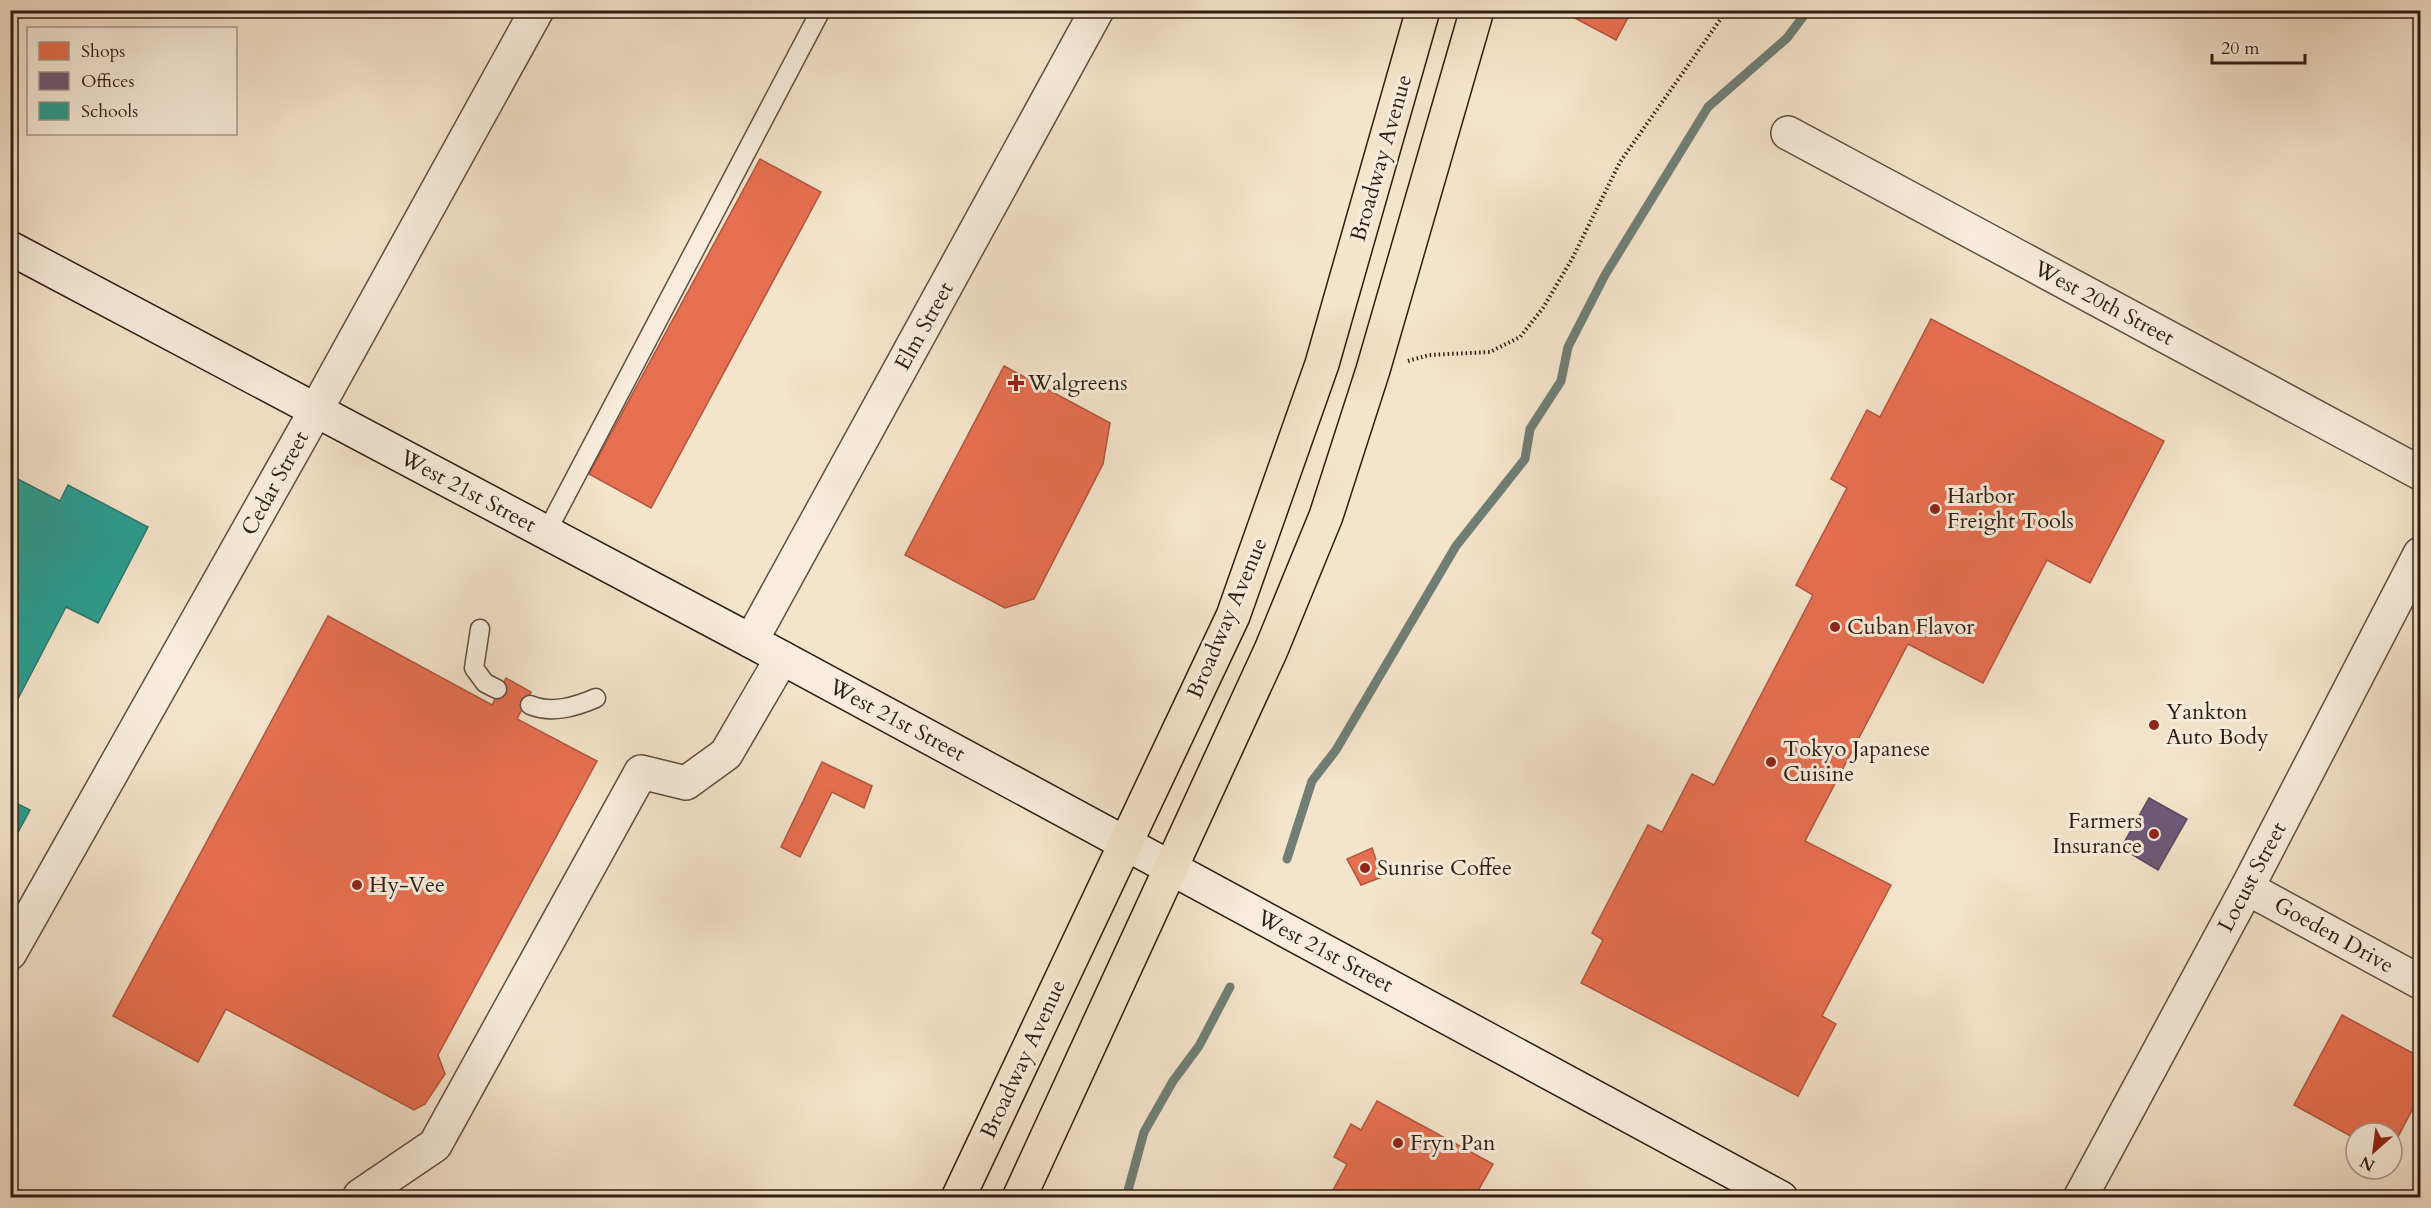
<svg xmlns="http://www.w3.org/2000/svg" width="2431" height="1208" viewBox="0 0 2431 1208" font-family="Cardo,serif">
<style>
.shops{fill:#e76f51;stroke:#b0563e;stroke-width:1.5}
.offices{fill:#6d597a;stroke:#5a475b;stroke-width:1.5}
.schools{fill:#2a9d8f;stroke:#2c766a;stroke-width:1.5}
.lines{fill:none;stroke-linecap:round;stroke-linejoin:round}
.stream{stroke:#707e75;stroke-width:9}
.lane-casing{stroke:#604e40;stroke-width:21}
.street-casing{stroke:#604e40;stroke-width:36}
.secondary-casing{stroke:#2f1c12;stroke-width:36}
.highway-casing{stroke:#2f1c12;stroke-width:36}
.path{stroke:#2f1c12;stroke-width:4;stroke-dasharray:1.5 3;stroke-linecap:butt}
.lane{stroke:#f8eddd;stroke-width:18}
.street{stroke:#f8eddd;stroke-width:33}
.secondary{stroke:#f8eddd;stroke-width:33}
.highway{stroke:#f4e4cb;stroke-width:33}
.poi-dot{fill:#8f2418;stroke:#f8eddd;stroke-width:2}
.labels{text-anchor:middle;dominant-baseline:central;stroke-width:6;stroke-linejoin:round;paint-order:stroke}
.street-label{font-size:22px;fill:#2f1c12;stroke:#f8eddd}
.poi-label{font-size:22px;fill:#2f1c12;stroke:#f8eddd;text-anchor:start}
</style>
<rect width="100%" height="100%" fill="#f4e4cb"/>
<filter id="stains"><feTurbulence type="fractalNoise" baseFrequency=".00333" numOctaves="4"/><feColorMatrix values="0 0 0 0 .2 0 0 0 0 .09 0 0 0 0 .02 0 0 0 .5 -.17"/></filter>
<radialGradient id="worn" r=".72"><stop offset=".6" stop-color="#630" stop-opacity="0"/><stop offset="1" stop-color="#630" stop-opacity=".3"/></radialGradient>
<!-- shops -->
<g class="shops">
<path d="M1560 10H1632L1616 40Z"/>
<path d="M760 159 821 192 651 508 589 474Z"/>
<path d="M1931 319 2164 441 2090 583 2047 560 1983 683 1908 644 1805 841 1891 885 1822 1016 1836 1024 1798 1096 1581 983 1603 940 1592 933 1648 825 1662 832 1692 774 1714 785 1813 595 1796 585 1847 488 1831 479 1867 410 1880 417Z"/>
<path d="M1004 366 1110 423 1103 464 1034 599 1005 608 905 555Z"/>
<path d="M328 616 492 705 506 678 531 692 517 719 597 761 438 1055 445 1074 425 1104 414 1110 226 1009 198 1062 113 1016Z"/>
<path d="M822 762 872 786 864 808 832 792 800 857 781 847Z"/>
<path d="M1372 848 1382 877 1361 885 1347 859Z"/>
<path d="M2342 1015 2420 1057V1095L2392 1148V1133H2356V1139L2294 1105Z"/>
<path d="M1377 1101 1493 1164 1474 1198H1341L1332 1192 1347 1164 1334 1157 1351 1124 1361 1130Z"/>
</g>
<!-- offices -->
<path class="offices" d="M2149 798 2187 819 2158 870 2121 848Z"/>
<!-- schools -->
<g class="schools">
<path d="M10 475 60 501 68 485 148 527 98 623 66 607 10 714Z"/>
<path d="M10 800 30 810 10 847Z"/>
</g>
<g class="lines">
<!-- stream -->
<g class="stream">
<path d="M1287 859 1312 781 1336 750 1456 546 1525 459 1530 429 1561 381 1568 347 1605 275 1708 107 1787 38 1808 10"/>
<path d="M1126 1198 1144 1132 1173 1081 1199 1046 1230 987"/>
</g>
<defs>
<g id="lane">
<path d="M546 533 821 10"/>
<path d="M480 629 474 668 485 683 497 689"/>
<path d="M530 705C552 714 575 707 596 698"/>
</g>
<g id="street">
<path d="M1788 133 2420 473"/>
<path d="M751 641 1097 10"/>
<path d="M2247 888 2420 982"/>
<path d="M10 953 316 410 537 10"/>
<path d="M360 1196 435 1145 641 772 686 783 726 754 782 658"/>
<path d="M2080 1198 2247 888 2420 554"/>
</g>
<path id="secondary" d="M10 248 751 641 1781 1198"/>
<g id="highway">
<path d="M958 1198 1233 616 1322 364 1423 10"/>
<path d="M1019 1198 1271 650 1326 516 1373 370 1477 10"/>
</g>
</defs>
<!-- lane casing -->
<use href="#lane" class="lane-casing"/>
<!-- street casing -->
<use href="#street" class="street-casing"/>
<!-- secondary casing -->
<use href="#secondary" class="secondary-casing"/>
<!-- highway casing -->
<use href="#highway" class="highway-casing"/>
<!-- path -->
<path class="path" d="M1408 361 1429 355 1490 352 1520 337 1543 308 1572 259 1620 162 1727 10"/>
<!-- lane -->
<use href="#lane" class="lane"/>
<!-- street -->
<use href="#street" class="street"/>
<!-- secondary -->
<use href="#secondary" class="secondary"/>
<!-- highway -->
<use href="#highway" class="highway"/>
</g>
<!-- markers -->
<g class="poi-dot">
<path d="M1013 374h6v6h6v6h-6v6h-6v-6h-6v-6h6z"/>
<circle cx="1935" cy="509" r="6"/>
<circle cx="1835" cy="627" r="6"/>
<circle cx="2154" cy="725" r="6"/>
<circle cx="1771" cy="762" r="6"/>
<circle cx="2154" cy="834" r="6"/>
<circle cx="1365" cy="868" r="6"/>
<circle cx="357" cy="885" r="6"/>
<circle cx="1398" cy="1143" r="6"/>
</g>
<g class="labels">
<!-- street labels -->
<g class="street-label">
<text transform="translate(1381 158) rotate(-74)">Broadway Avenue</text>
<text transform="translate(2104 303) rotate(28)">West 20th Street</text>
<text transform="translate(924 326) rotate(-61)">Elm Street</text>
<text transform="translate(275 483) rotate(-61)">Cedar Street</text>
<text transform="translate(468 491) rotate(28)">West 21st Street</text>
<text transform="translate(1227 618) rotate(-67)">Broadway Avenue</text>
<text transform="translate(897 720) rotate(28)">West 21st Street</text>
<text transform="translate(2252 877) rotate(-62)">Locust Street</text>
<text transform="translate(2334 935) rotate(29)">Goeden Drive</text>
<text transform="translate(1325 951) rotate(28)">West 21st Street</text>
<text transform="translate(1023 1059) rotate(-65)">Broadway Avenue</text>
</g>
<!-- poi labels -->
<g class="poi-label">
<text x="1028" y="383">Walgreens</text>
<text x="1947" y="496">Harbor<tspan x="1947" dy="25">Freight Tools</tspan></text>
<text x="1847" y="627">Cuban Flavor</text>
<text x="2166" y="712">Yankton<tspan x="2166" dy="25">Auto Body</tspan></text>
<text x="1783" y="749">Tokyo Japanese<tspan x="1783" dy="25">Cuisine</tspan></text>
<text x="2142" y="821" text-anchor="end">Farmers<tspan x="2142" dy="25">Insurance</tspan></text>
<text x="1377" y="868">Sunrise Coffee</text>
<text x="369" y="885">Hy-Vee</text>
<text x="1410" y="1143">Fryn Pan</text>
</g>
</g>
<!-- margin -->
<rect width="2431" height="1208" fill="none" stroke="#f4e4cb" stroke-width="36"/>
<rect x="12" y="12" width="2407" height="1184" fill="none" stroke="#2f1c12" stroke-width="3"/>
<rect x="18" y="18" width="2395" height="1172" fill="none" stroke="#2f1c12" stroke-width="1.5"/>
<!-- legend -->
<rect x="27" y="27" width="210" height="108" fill="#f8eddd" stroke="#a8998c" stroke-width="1.5"/>
<rect x="39" y="42" width="30" height="18" fill="#e76f51" stroke="#a8998c" stroke-width="1.5"/>
<text x="81" y="57" font-size="18" fill="#2f1c12">Shops</text>
<rect x="39" y="72" width="30" height="18" fill="#6d597a" stroke="#a8998c" stroke-width="1.5"/>
<text x="81" y="87" font-size="18" fill="#2f1c12">Offices</text>
<rect x="39" y="102" width="30" height="18" fill="#2a9d8f" stroke="#a8998c" stroke-width="1.5"/>
<text x="81" y="117" font-size="18" fill="#2f1c12">Schools</text>
<!-- north arrow -->
<g transform="translate(2374 1151) rotate(208)"><circle r="28" fill="#f8eddd" stroke="#a8998c" stroke-width="1.5"/>
<path d="M0-4.5L10 22L0 15L-10 22Z" fill="#8f2418"/>
<text y="-9" font-size="16" font-weight="bold" text-anchor="middle" fill="#2f1c12">N</text>
</g>
<!-- scale -->
<path d="M2212 54v9h93v-9" fill="none" stroke="#2f1c12" stroke-width="3"/>
<text x="2221" y="54" font-size="18" fill="#2f1c12" stroke="#f8eddd" stroke-width="4.5" paint-order="stroke">20 m</text>
<rect width="100%" height="100%" filter="url(#stains)"/>
<rect width="100%" height="100%" fill="url(#worn)"/>
</svg>
